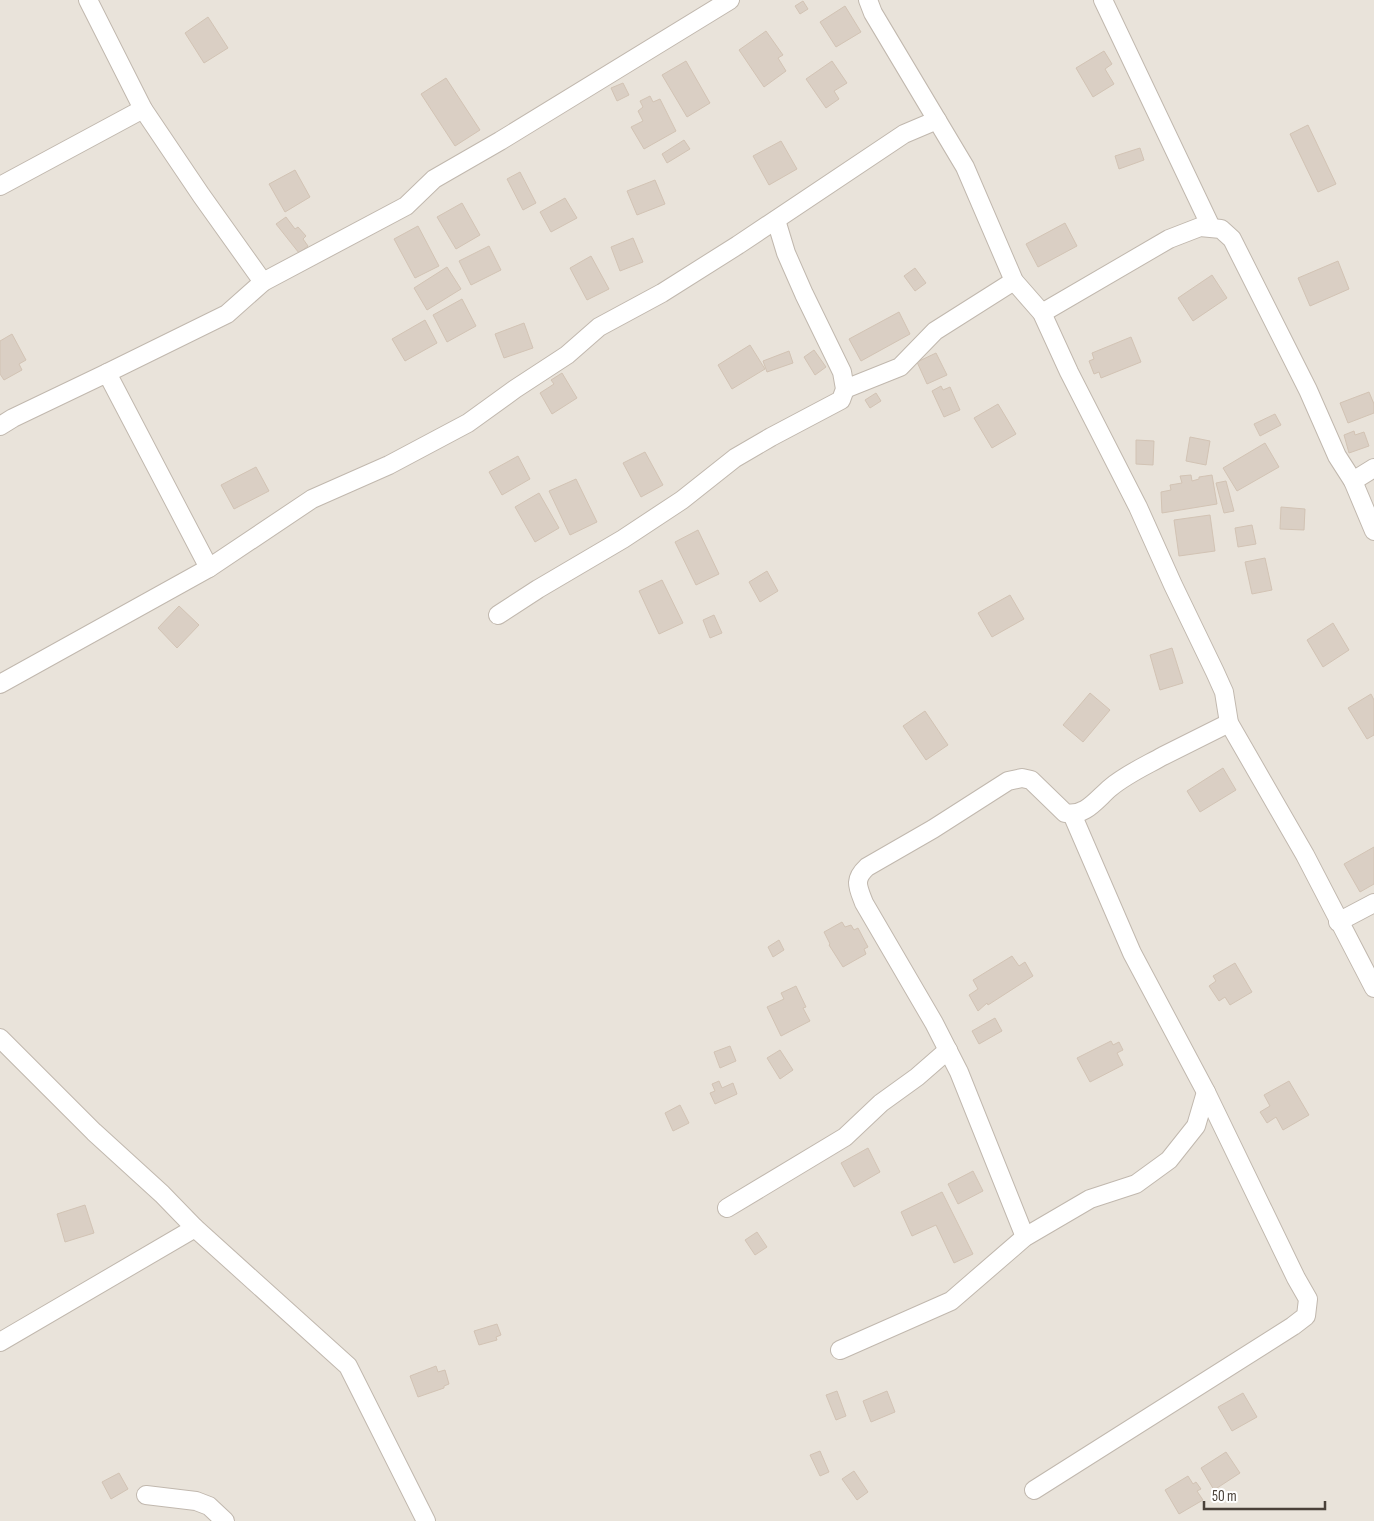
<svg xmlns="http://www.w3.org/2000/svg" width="1374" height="1521" viewBox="0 0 1374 1521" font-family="'Sofia Sans Condensed',sans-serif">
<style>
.residential{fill:#e9e3da}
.building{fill:#dacfc4;stroke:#d2c3b4}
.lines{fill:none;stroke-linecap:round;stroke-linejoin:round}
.street-casing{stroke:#c1b8ae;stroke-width:20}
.street{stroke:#fff;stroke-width:18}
</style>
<rect width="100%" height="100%" fill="#f5f1eb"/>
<!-- residential -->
<rect class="residential" x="0" y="0" width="1374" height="1521"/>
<!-- building -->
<g class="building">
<path d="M803 1 808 9 800 14 795 6Z"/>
<path d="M845 6 861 32 836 47 820 22Z"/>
<path d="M208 17 228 48 204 63 185 33Z"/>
<path d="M766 31 783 55 778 58 786 71 764 87 739 50Z"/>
<path d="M1104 51 1112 64 1105 69 1114 84 1093 97 1076 68Z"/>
<path d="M686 61 710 103 687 117 662 75Z"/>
<path d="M832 61 847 83 834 91 839 99 826 108 806 79Z"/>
<path d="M446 78 480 130 455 146 421 94Z"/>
<path d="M623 83 629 95 617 101 611 88Z"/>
<path d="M650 96 653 102 660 99 676 131 644 149 631 127 643 121 638 111 643 107 640 101Z"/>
<path d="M1308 125 1336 184 1318 192 1290 134Z"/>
<path d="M684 140 690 149 667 163 662 154Z"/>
<path d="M781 141 797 169 769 185 753 156Z"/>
<path d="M1140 148 1144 160 1119 169 1115 156Z"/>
<path d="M295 170 310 197 285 212 269 184Z"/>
<path d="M520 172 536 203 523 210 507 179Z"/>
<path d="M655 180 665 204 637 215 627 191Z"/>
<path d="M565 198 577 218 551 232 540 212Z"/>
<path d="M462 203 480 235 456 249 437 217Z"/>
<path d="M286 217 295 229 298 227 306 236 303 239 308 246 299 253 276 224Z"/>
<path d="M1065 223 1077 246 1038 267 1026 244Z"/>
<path d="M418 226 439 266 415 278 394 239Z"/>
<path d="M633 238 643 262 620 271 611 247Z"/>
<path d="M489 246 501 270 471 285 459 261Z"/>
<path d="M591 256 609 289 587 300 570 268Z"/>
<path d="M1338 261 1349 289 1310 306 1298 278Z"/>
<path d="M447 267 461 289 427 310 414 288Z"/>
<path d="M915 268 926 283 915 291 904 276Z"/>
<path d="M1212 275 1227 298 1193 321 1178 298Z"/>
<path d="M462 299 476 326 447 342 433 315Z"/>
<path d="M899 312 910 334 861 361 849 339Z"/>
<path d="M425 320 437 343 405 361 392 339Z"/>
<path d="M524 323 533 348 504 358 495 334Z"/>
<path d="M12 334 26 360 19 364 22 370 4 380 0 374V341Z"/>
<path d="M1131 337 1141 362 1101 378 1099 372 1094 374 1089 361 1094 359 1092 353Z"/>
<path d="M750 345 765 369 732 389 718 365Z"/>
<path d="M814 350 826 367 815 375 804 357Z"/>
<path d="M789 351 793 363 767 372 763 361Z"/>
<path d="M936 353 947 375 927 384 917 362Z"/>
<path d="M562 373 577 398 552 414 540 393 554 384 551 380Z"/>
<path d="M941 386 943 390 950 387 960 410 944 417 932 391Z"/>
<path d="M1369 392 1374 404V413L1348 423 1340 403Z"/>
<path d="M876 393 881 401 870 408 865 400Z"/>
<path d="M998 404 1016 434 992 448 974 418Z"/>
<path d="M1275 414 1281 425 1260 436 1254 424Z"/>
<path d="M1354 431 1355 435 1364 432 1369 446 1349 453 1344 435Z"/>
<path d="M1190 437 1210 441 1206 465 1186 461Z"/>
<path d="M1136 440 1154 441 1153 465 1136 464Z"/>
<path d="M1265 443 1279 467 1237 491 1223 468Z"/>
<path d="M645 452 663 485 641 497 623 463Z"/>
<path d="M518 456 530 479 502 495 489 472Z"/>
<path d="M256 467 269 491 234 509 221 485Z"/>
<path d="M1191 475 1192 481 1199 479V477L1212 475 1217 504 1162 513 1161 492 1171 490 1170 485 1182 483 1180 476Z"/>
<path d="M576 479 597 522 570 535 549 491Z"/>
<path d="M1226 481 1234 511 1224 513 1216 483Z"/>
<path d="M539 493 559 528 535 542 515 507Z"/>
<path d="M1281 507 1305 509 1304 530 1280 529Z"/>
<path d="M1210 515 1215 551 1179 556 1174 520Z"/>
<path d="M1252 525 1256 544 1238 547 1235 528Z"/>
<path d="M698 530 719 574 696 585 675 542Z"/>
<path d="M1265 558 1272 590 1252 594 1245 562Z"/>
<path d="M767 571 778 591 760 602 749 582Z"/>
<path d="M662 580 683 623 659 634 639 591Z"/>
<path d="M1010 595 1024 619 992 637 978 613Z"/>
<path d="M179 606 199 625 177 648 158 628Z"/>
<path d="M714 615 722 633 710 638 703 620Z"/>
<path d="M1333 623 1349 650 1323 667 1307 640Z"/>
<path d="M1172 648 1183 683 1160 690 1150 655Z"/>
<path d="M1090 693 1110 710 1083 742 1063 725Z"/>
<path d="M1371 694 1374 700V735L1367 739 1348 708Z"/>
<path d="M925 711 948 745 926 760 903 726Z"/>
<path d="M1223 768 1236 790 1200 812 1187 791Z"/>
<path d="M1374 847V884L1360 892 1344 864Z"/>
<path d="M842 922 845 927 851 925 854 930 858 928 868 947 864 949 866 954 843 967 829 945 830 944 824 932Z"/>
<path d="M779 940 784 950 773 957 768 947Z"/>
<path d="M1012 956 1019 966 1025 962 1033 976 988 1005 987 1003 978 1011 969 995 978 989 973 980Z"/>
<path d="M1235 963 1252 992 1230 1005 1225 997 1219 1001 1209 986 1216 981 1213 976Z"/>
<path d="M796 986 806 1007 803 1008 810 1021 781 1036 767 1007 784 999 781 993Z"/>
<path d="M995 1018 1002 1031 979 1044 972 1031Z"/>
<path d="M1111 1041 1113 1045 1119 1042 1123 1050 1117 1053 1123 1065 1090 1082 1077 1058Z"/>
<path d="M730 1046 736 1061 720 1068 714 1052Z"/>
<path d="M780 1050 793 1070 780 1079 767 1058Z"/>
<path d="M719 1081 722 1088 733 1083 737 1094 715 1104 710 1093 715 1091 712 1084Z"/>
<path d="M1289 1081 1309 1115 1283 1130 1276 1117 1267 1123 1260 1112 1270 1106 1264 1095Z"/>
<path d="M680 1105 689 1123 673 1131 665 1113Z"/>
<path d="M868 1148 880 1172 854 1187 841 1163Z"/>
<path d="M973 1171 983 1191 958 1204 948 1184Z"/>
<path d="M942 1192 973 1254 954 1263 936 1225 912 1236 901 1212Z"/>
<path d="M85 1205 94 1233 65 1242 57 1214Z"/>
<path d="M757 1232 767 1247 755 1255 745 1240Z"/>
<path d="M497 1324 501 1335 496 1337 497 1340 479 1345 474 1331Z"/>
<path d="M436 1366 438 1372 445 1370 449 1384 444 1386V1388L418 1397 410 1376Z"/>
<path d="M837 1391 846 1416 836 1420 826 1395Z"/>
<path d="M887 1391 895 1412 871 1422 863 1401Z"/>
<path d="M1243 1393 1257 1417 1232 1431 1218 1407Z"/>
<path d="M820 1451 829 1472 820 1476 810 1455Z"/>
<path d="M1226 1452 1240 1473 1214 1490 1201 1468Z"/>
<path d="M854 1471 868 1492 857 1500 842 1479Z"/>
<path d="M119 1473 128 1489 111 1499 102 1482Z"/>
<path d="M1188 1476 1193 1484 1196 1482 1201 1489 1197 1491 1203 1500 1179 1514 1165 1490Z"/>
</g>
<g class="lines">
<defs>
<g id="street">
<path d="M88 0 143 109 201 195 263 282"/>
<path d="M868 0 873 13 965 167 1014 281 1042 313 1069 372 1138 507 1173 585 1215 672 1224 692 1229 723 1305 855 1374 988"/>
<path d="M1103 0 1211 227"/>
<path d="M0 186 143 109"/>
<path d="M1042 313 1169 239 1200 227 1221 229 1232 239 1308 390 1337 456 1353 481 1374 531"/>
<path d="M107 373 227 314 263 282 406 206 434 179 500 141 730 0"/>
<path d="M845 389 900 367 935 331 1014 281"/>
<path d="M0 426 13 418 107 373 209 568"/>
<path d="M1353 481 1374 468"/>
<path d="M498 615 538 589 623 539 682 500 735 458 771 437 841 400 845 389 842 372 804 294 786 253 776 220"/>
<path d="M0 684 209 568 312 499 389 465 468 423 515 389 567 355 599 327 662 293 738 245 904 134 937 120"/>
<path d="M1338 922 1374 903"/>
<path d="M0 1038 94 1132 162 1194 195 1228 348 1366 426 1521"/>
<path d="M727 1208 845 1137 881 1103 917 1077 948 1050"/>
<path d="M1025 1237 959 1072 934 1023 864 903C858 887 853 880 867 867L933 829 1008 781 1022 778 1031 780 1065 813C1085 817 1096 800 1110 788 1125 775 1145 766 1163 756 1185 745 1207 734 1229 723"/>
<path d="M0 1342 195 1228"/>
<path d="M840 1350 951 1301 1025 1237 1090 1199 1136 1184 1169 1160 1196 1126 1206 1092"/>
<path d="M1034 1490 1293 1326 1306 1316 1308 1299 1296 1278 1206 1092 1132 953 1072 814"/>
<path d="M146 1495 196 1501 209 1506 225 1521"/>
</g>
</defs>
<!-- street casing -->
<use href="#street" class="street-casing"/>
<!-- street -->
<use href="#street" class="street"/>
</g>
<!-- scale -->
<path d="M1204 1501v8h121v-8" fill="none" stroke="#4a4139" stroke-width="2.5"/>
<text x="1212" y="1501" font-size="15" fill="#4a4139" stroke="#ffffff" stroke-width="4" paint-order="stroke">50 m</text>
</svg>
